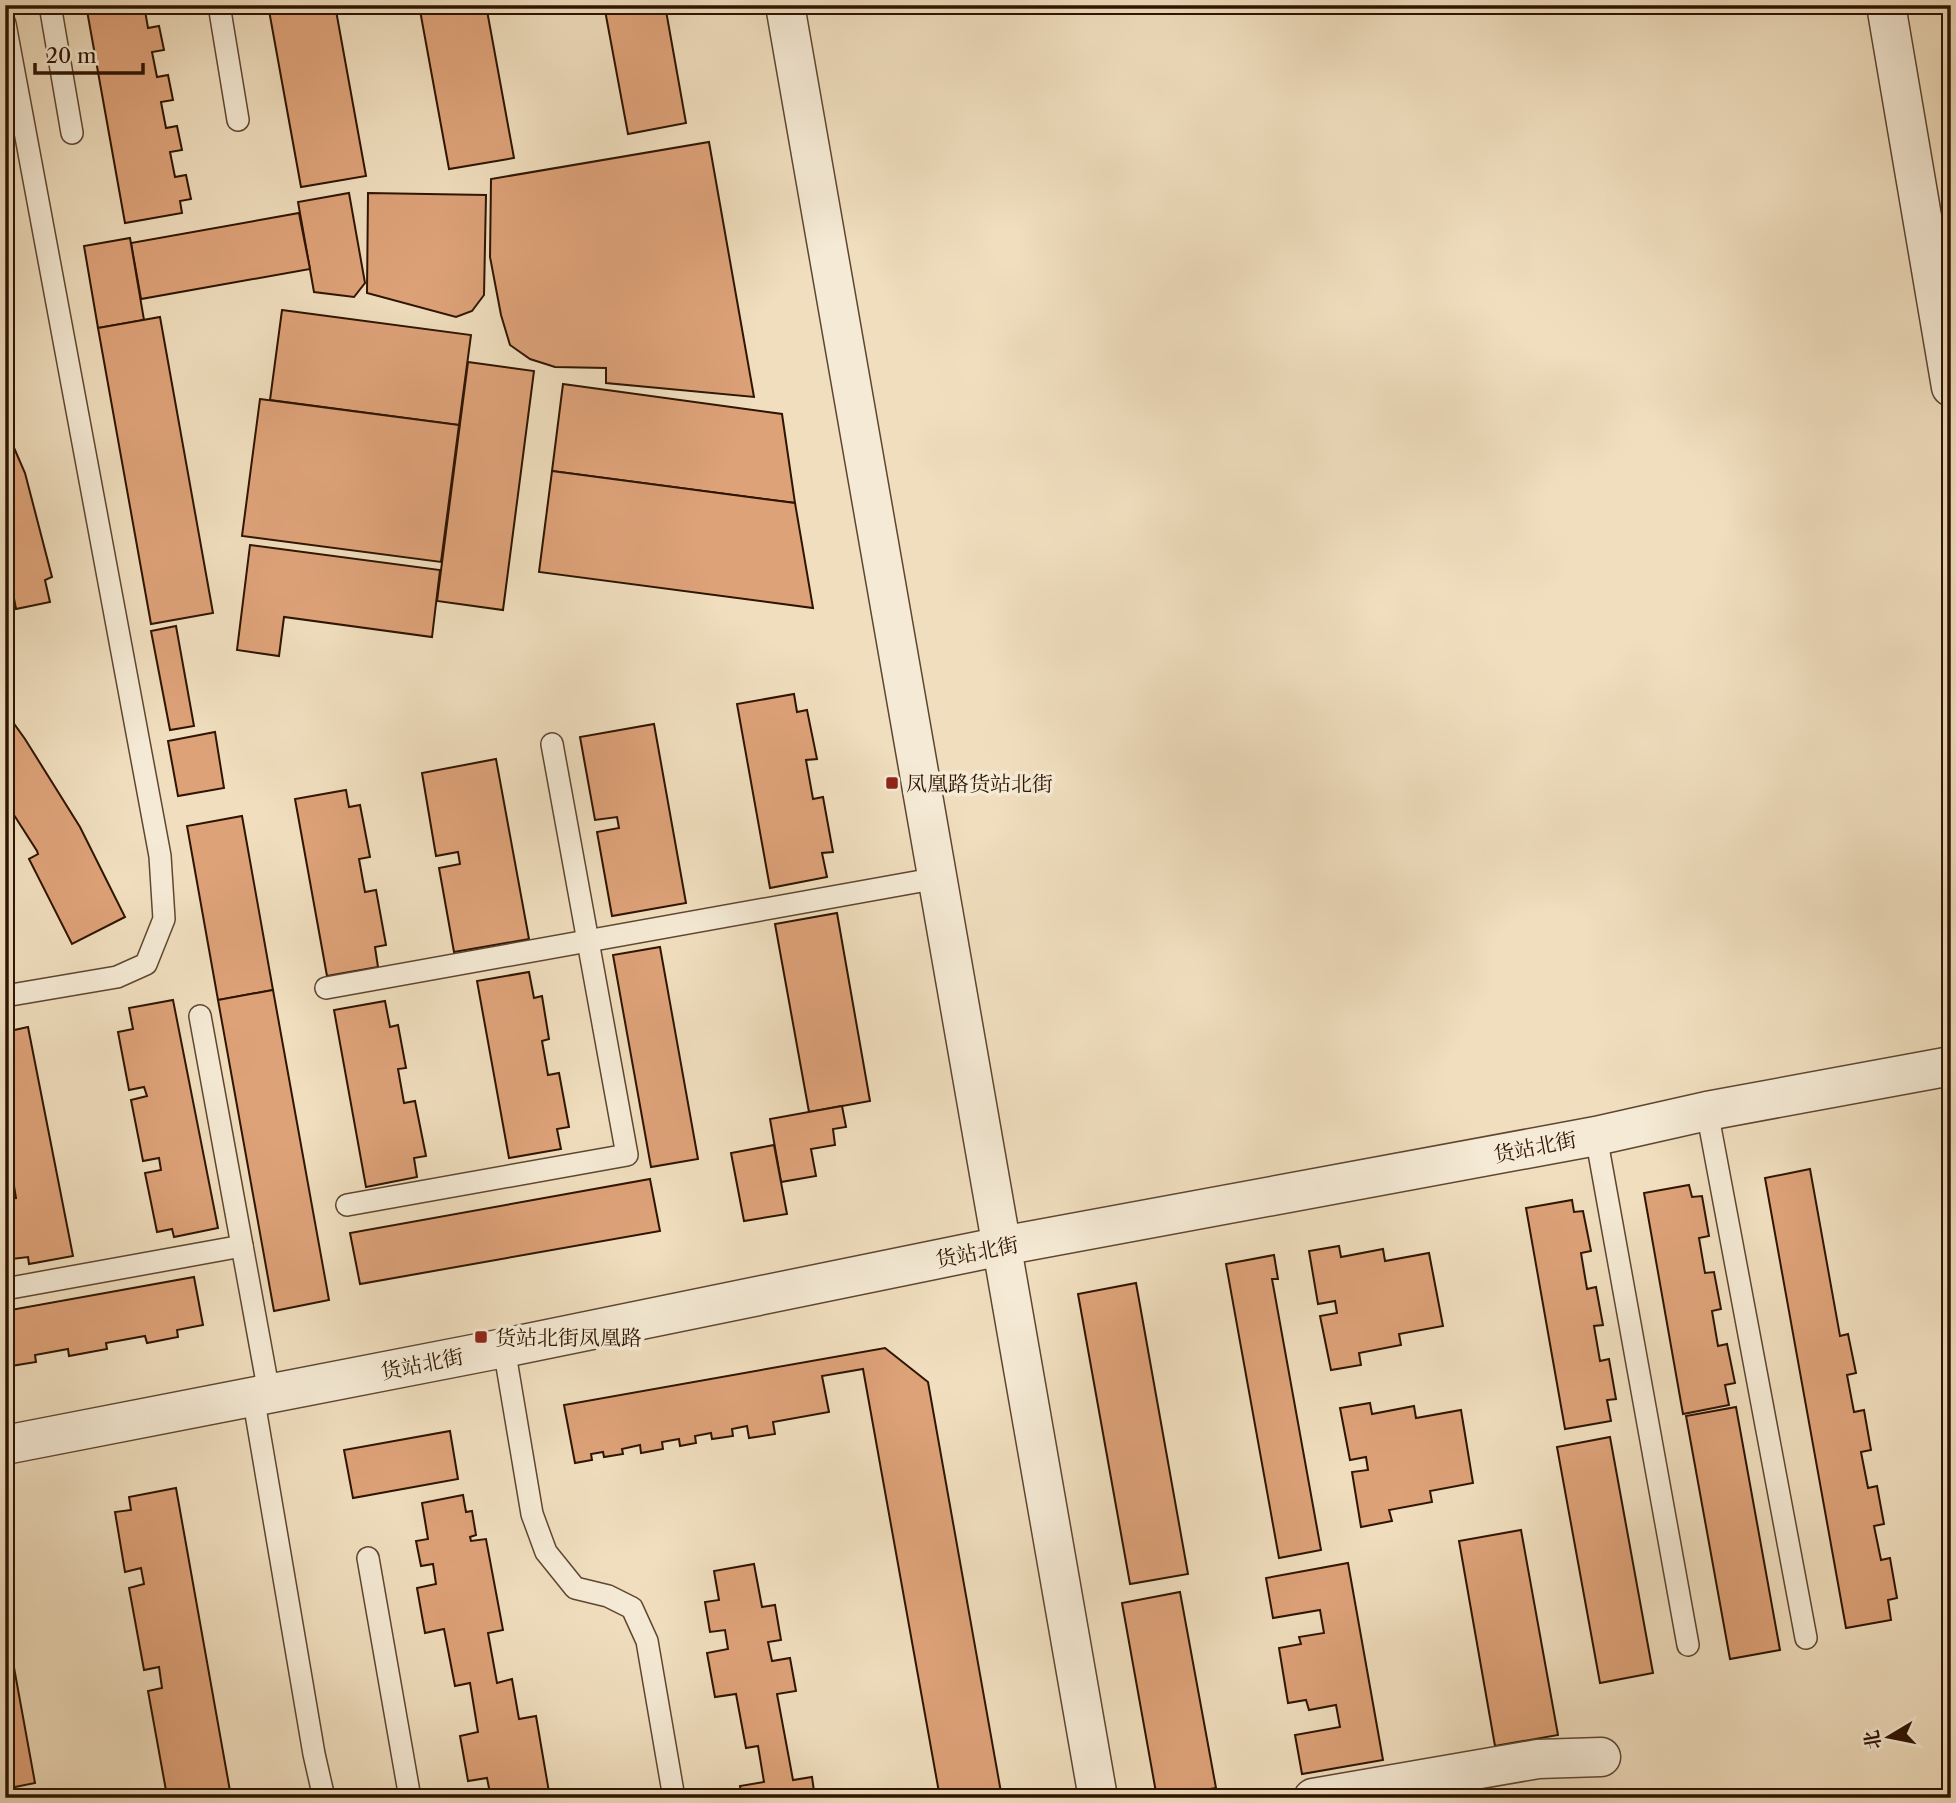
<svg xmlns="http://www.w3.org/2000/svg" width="1956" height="1803" viewBox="0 0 1956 1803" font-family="'Libre Caslon Text','Noto Serif SC',serif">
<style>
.building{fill:#dea279;stroke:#2e1401;stroke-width:2}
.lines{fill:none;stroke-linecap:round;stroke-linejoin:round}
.service-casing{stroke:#5e4630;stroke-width:24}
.minor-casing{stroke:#5e4630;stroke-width:41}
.service{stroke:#f5ead5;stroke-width:21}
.minor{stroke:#f5ead5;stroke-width:38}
.poi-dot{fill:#8f2418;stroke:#f5ead5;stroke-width:2.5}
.labels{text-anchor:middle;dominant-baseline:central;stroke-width:7;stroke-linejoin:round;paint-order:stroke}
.poi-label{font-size:21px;fill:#2e1401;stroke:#f5ead5;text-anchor:start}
.street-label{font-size:21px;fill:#2e1401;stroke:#f5ead5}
</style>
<rect width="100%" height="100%" fill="#f0debe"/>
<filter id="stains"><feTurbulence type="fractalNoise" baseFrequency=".00286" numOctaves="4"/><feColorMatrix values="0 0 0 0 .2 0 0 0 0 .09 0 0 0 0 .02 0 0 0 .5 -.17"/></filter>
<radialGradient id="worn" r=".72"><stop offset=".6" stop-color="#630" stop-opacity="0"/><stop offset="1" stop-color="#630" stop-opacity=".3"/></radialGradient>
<!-- building -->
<g class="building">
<path d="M86 5H144L148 28 159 26 164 50 152 52 157 77 168 75 173 100 161 102 166 128 177 126 182 150 170 152 175 177 186 175 191 199 180 201 182 213 125 223Z"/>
<path d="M268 5H335L366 176 301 187Z"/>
<path d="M419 5H486L514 158 449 169Z"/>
<path d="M604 5H665L686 123 628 134Z"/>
<path d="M709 142 754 397 606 383V368L555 367 530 359 510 345 501 315 490 257 491 179Z"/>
<path d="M349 193 365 283 354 297 314 292 298 202Z"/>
<path d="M368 193 486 195 484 295 472 311 456 317 367 293Z"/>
<path d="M299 213 310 269 141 299 131 243Z"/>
<path d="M130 238 144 320 98 328 84 246Z"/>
<path d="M282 310 471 335 459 425 270 400Z"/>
<path d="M160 317 213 613 151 624 98 328Z"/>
<path d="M468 362 534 371 503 610 437 601Z"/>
<path d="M563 384 782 414 795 503 552 471Z"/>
<path d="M260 399 459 425 441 562 242 536Z"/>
<path d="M5 427 25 473 52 577 45 580 50 602 16 609 12 588 5 590Z"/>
<path d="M552 471 795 503 813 608 539 572Z"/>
<path d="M250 545 440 570 432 637 284 617 279 656 237 650Z"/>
<path d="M176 626 194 726 170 730 151 631Z"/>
<path d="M794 694 797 712 807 710 817 759 806 760 813 799 823 797 833 852 822 853 827 877 770 888 737 704Z"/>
<path d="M5 711 25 739 80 827 125 917 72 944 29 859 38 854 37 851 14 815 7 819 5 816Z"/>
<path d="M654 724 686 903 612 916 597 832 619 828 617 817 595 820 580 737Z"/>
<path d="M215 732 224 788 178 796 168 741Z"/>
<path d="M496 759 529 939 454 952 439 868 460 864 458 852 436 856 422 773Z"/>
<path d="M346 790 349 807 360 805 370 857 359 859 365 892 376 890 386 945 375 947 378 967 327 976 295 799Z"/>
<path d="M242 816 273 990 218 1000 187 826Z"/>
<path d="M837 913 870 1101 809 1112 775 924Z"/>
<path d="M660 947 698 1159 651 1167 613 955Z"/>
<path d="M529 972 534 998 542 996 549 1039 542 1041 548 1075 559 1073 569 1127 557 1129 561 1149 509 1158 477 981Z"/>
<path d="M273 990 329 1300 274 1311 218 1000Z"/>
<path d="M173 1000 218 1228 174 1237 172 1229 157 1232 145 1173 161 1170 159 1158 143 1161 131 1100 147 1096 144 1087 129 1090 118 1032 133 1029 129 1008Z"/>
<path d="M385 1001 390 1027 398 1025 406 1068 398 1069 404 1103 415 1101 426 1156 414 1158 417 1177 366 1187 334 1010Z"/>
<path d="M28 1027 73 1256 29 1264 28 1257 12 1259 5 1224V1199L16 1198 14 1186 5 1188V1032Z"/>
<path d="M842 1106 846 1127 833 1129 835 1145 811 1149 816 1176 781 1182 770 1119Z"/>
<path d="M774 1145 787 1214 744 1221 731 1153Z"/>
<path d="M1810 1169 1840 1336 1848 1334 1856 1373 1847 1375 1854 1412 1864 1410 1871 1450 1861 1452 1868 1488 1877 1486 1884 1524 1874 1526 1881 1560 1890 1558 1897 1598 1888 1600 1891 1620 1846 1628 1765 1178Z"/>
<path d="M650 1179 660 1231 360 1284 350 1233Z"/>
<path d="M1689 1185 1692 1197 1702 1196 1709 1236 1699 1238 1705 1273 1714 1272 1721 1309 1712 1311 1718 1346 1727 1344 1735 1383 1725 1385 1729 1405 1683 1414 1644 1193Z"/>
<path d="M1572 1200 1574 1212 1583 1211 1591 1251 1581 1253 1587 1289 1596 1287 1603 1325 1594 1326 1600 1361 1609 1359 1616 1399 1607 1400 1611 1421 1565 1429 1526 1208Z"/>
<path d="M1339 1246 1341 1257 1383 1249 1385 1261 1429 1253 1443 1326 1399 1334 1401 1345 1359 1353 1361 1365 1331 1370 1320 1316 1337 1313 1335 1301 1318 1304 1309 1251Z"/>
<path d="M1274 1255 1278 1279H1272L1321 1550 1279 1558 1226 1264Z"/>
<path d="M194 1277 203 1325 177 1330 178 1337 147 1343 145 1336 106 1343 107 1349 69 1356 68 1349 35 1355 36 1362 5 1367V1311Z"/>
<path d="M1136 1283 1188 1574 1130 1584 1078 1294Z"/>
<path d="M885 1348 928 1382 1002 1798H940L863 1369 822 1376 829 1412 773 1422 775 1434 749 1438 747 1426 732 1429 733 1436 712 1439 711 1433 695 1436 696 1443 680 1446 679 1439 662 1442 663 1449 641 1453 640 1445 622 1449 623 1454 604 1457 603 1452 591 1454 592 1460 575 1463 564 1405Z"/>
<path d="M1370 1403 1372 1414 1414 1406 1416 1418 1461 1410 1473 1483 1430 1491 1432 1502 1389 1510 1392 1521 1361 1527 1352 1472 1368 1470 1366 1457 1350 1460 1340 1408Z"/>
<path d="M1736 1407 1780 1650 1730 1659 1686 1416Z"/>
<path d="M450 1431 458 1479 353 1498 344 1450Z"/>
<path d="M1610 1437 1653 1673 1600 1683 1557 1447Z"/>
<path d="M176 1488 230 1791 191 1798H182L181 1794 167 1796 148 1691 162 1688 159 1667 144 1670 129 1588 144 1584 141 1568 125 1572 115 1512 131 1510 129 1497Z"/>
<path d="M463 1495 466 1512 472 1511 476 1535 470 1537 471 1541 486 1539 503 1630 488 1633 497 1683 512 1679 519 1719 536 1716 550 1798H491L487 1778 468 1781 460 1736 478 1732 470 1683 455 1686 444 1629 425 1633 417 1588 436 1584 433 1564 421 1566 416 1541 428 1539 422 1503Z"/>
<path d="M1521 1530 1558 1735 1495 1746 1459 1541Z"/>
<path d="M1348 1563 1383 1760 1302 1774 1295 1735 1340 1727 1336 1705 1309 1710 1306 1700 1288 1703 1279 1648 1301 1644 1299 1637 1324 1633 1320 1610 1273 1618 1266 1578Z"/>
<path d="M754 1564 762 1607 775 1605 781 1640 768 1642 772 1661 790 1658 796 1691 777 1694 793 1780 812 1777 815 1798H742L740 1786 764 1782 758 1746 746 1748 736 1694 715 1697 707 1653 728 1649 725 1630 710 1632 705 1602 719 1600 714 1571Z"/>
<path d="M1180 1592 1216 1788 1157 1798 1122 1603Z"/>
<path d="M5 1618 35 1783 5 1789Z"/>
</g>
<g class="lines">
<defs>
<g id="service">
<path d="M50 5 72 133"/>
<path d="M219 5 238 120"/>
<path d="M5 24 160 856 164 919 146 964 117 977 5 996"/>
<path d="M326 988 938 878"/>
<path d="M200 1016 269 1393"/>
<path d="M1707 1111 1806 1638"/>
<path d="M1596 1136 1688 1645"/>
<path d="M347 1205 627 1155 552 744"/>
<path d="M5 1289 242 1246"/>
<path d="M504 1348 532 1514 546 1552 575 1588 608 1596 632 1608 647 1641 674 1798"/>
<path d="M253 1396 314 1754 324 1798"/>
<path d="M368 1558 410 1798"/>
</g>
<g id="minor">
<path d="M785 5 1098 1798"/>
<path d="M1886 5 1951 387"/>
<path d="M5 1445 504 1348 1002 1246 1596 1136 1707 1111 1951 1066"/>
<path d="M1313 1798 1538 1759 1601 1757"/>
</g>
</defs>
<!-- service casing -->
<use href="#service" class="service-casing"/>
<!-- minor casing -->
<use href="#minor" class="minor-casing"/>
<!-- service -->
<use href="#service" class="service"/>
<!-- minor -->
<use href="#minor" class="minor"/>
</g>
<!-- markers -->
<g class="poi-dot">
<rect x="885" y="776" width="14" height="14" rx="3.5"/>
<rect x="474" y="1330" width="14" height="14" rx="3.5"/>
</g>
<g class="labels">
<!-- poi labels -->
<g class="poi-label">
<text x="906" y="783">凤凰路货站北街</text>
<text x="495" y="1337">货站北街凤凰路</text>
</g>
<!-- street labels -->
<g class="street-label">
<text transform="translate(1535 1147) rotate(-11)">货站北街</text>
<text transform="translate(977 1252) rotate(-11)">货站北街</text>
<text transform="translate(422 1364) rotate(-11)">货站北街</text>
</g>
</g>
<!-- margin -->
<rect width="1956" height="1803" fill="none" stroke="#f0debe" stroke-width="28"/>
<rect x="7" y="7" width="1942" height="1789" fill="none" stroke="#2e1401" stroke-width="3.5"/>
<rect x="14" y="14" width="1928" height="1775" fill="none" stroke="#2e1401" stroke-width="2"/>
<!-- north arrow -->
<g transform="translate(1889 1737) rotate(260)" stroke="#f5ead5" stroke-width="5" paint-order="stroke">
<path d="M0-5L12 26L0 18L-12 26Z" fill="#2e1401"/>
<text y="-10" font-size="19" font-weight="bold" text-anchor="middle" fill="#2e1401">北</text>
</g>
<!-- scale -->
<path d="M35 63v10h108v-10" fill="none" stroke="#2e1401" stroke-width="3.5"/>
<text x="46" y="63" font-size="21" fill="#2e1401" stroke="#f5ead5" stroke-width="5" paint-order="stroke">20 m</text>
<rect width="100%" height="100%" filter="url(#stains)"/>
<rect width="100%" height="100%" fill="url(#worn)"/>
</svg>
